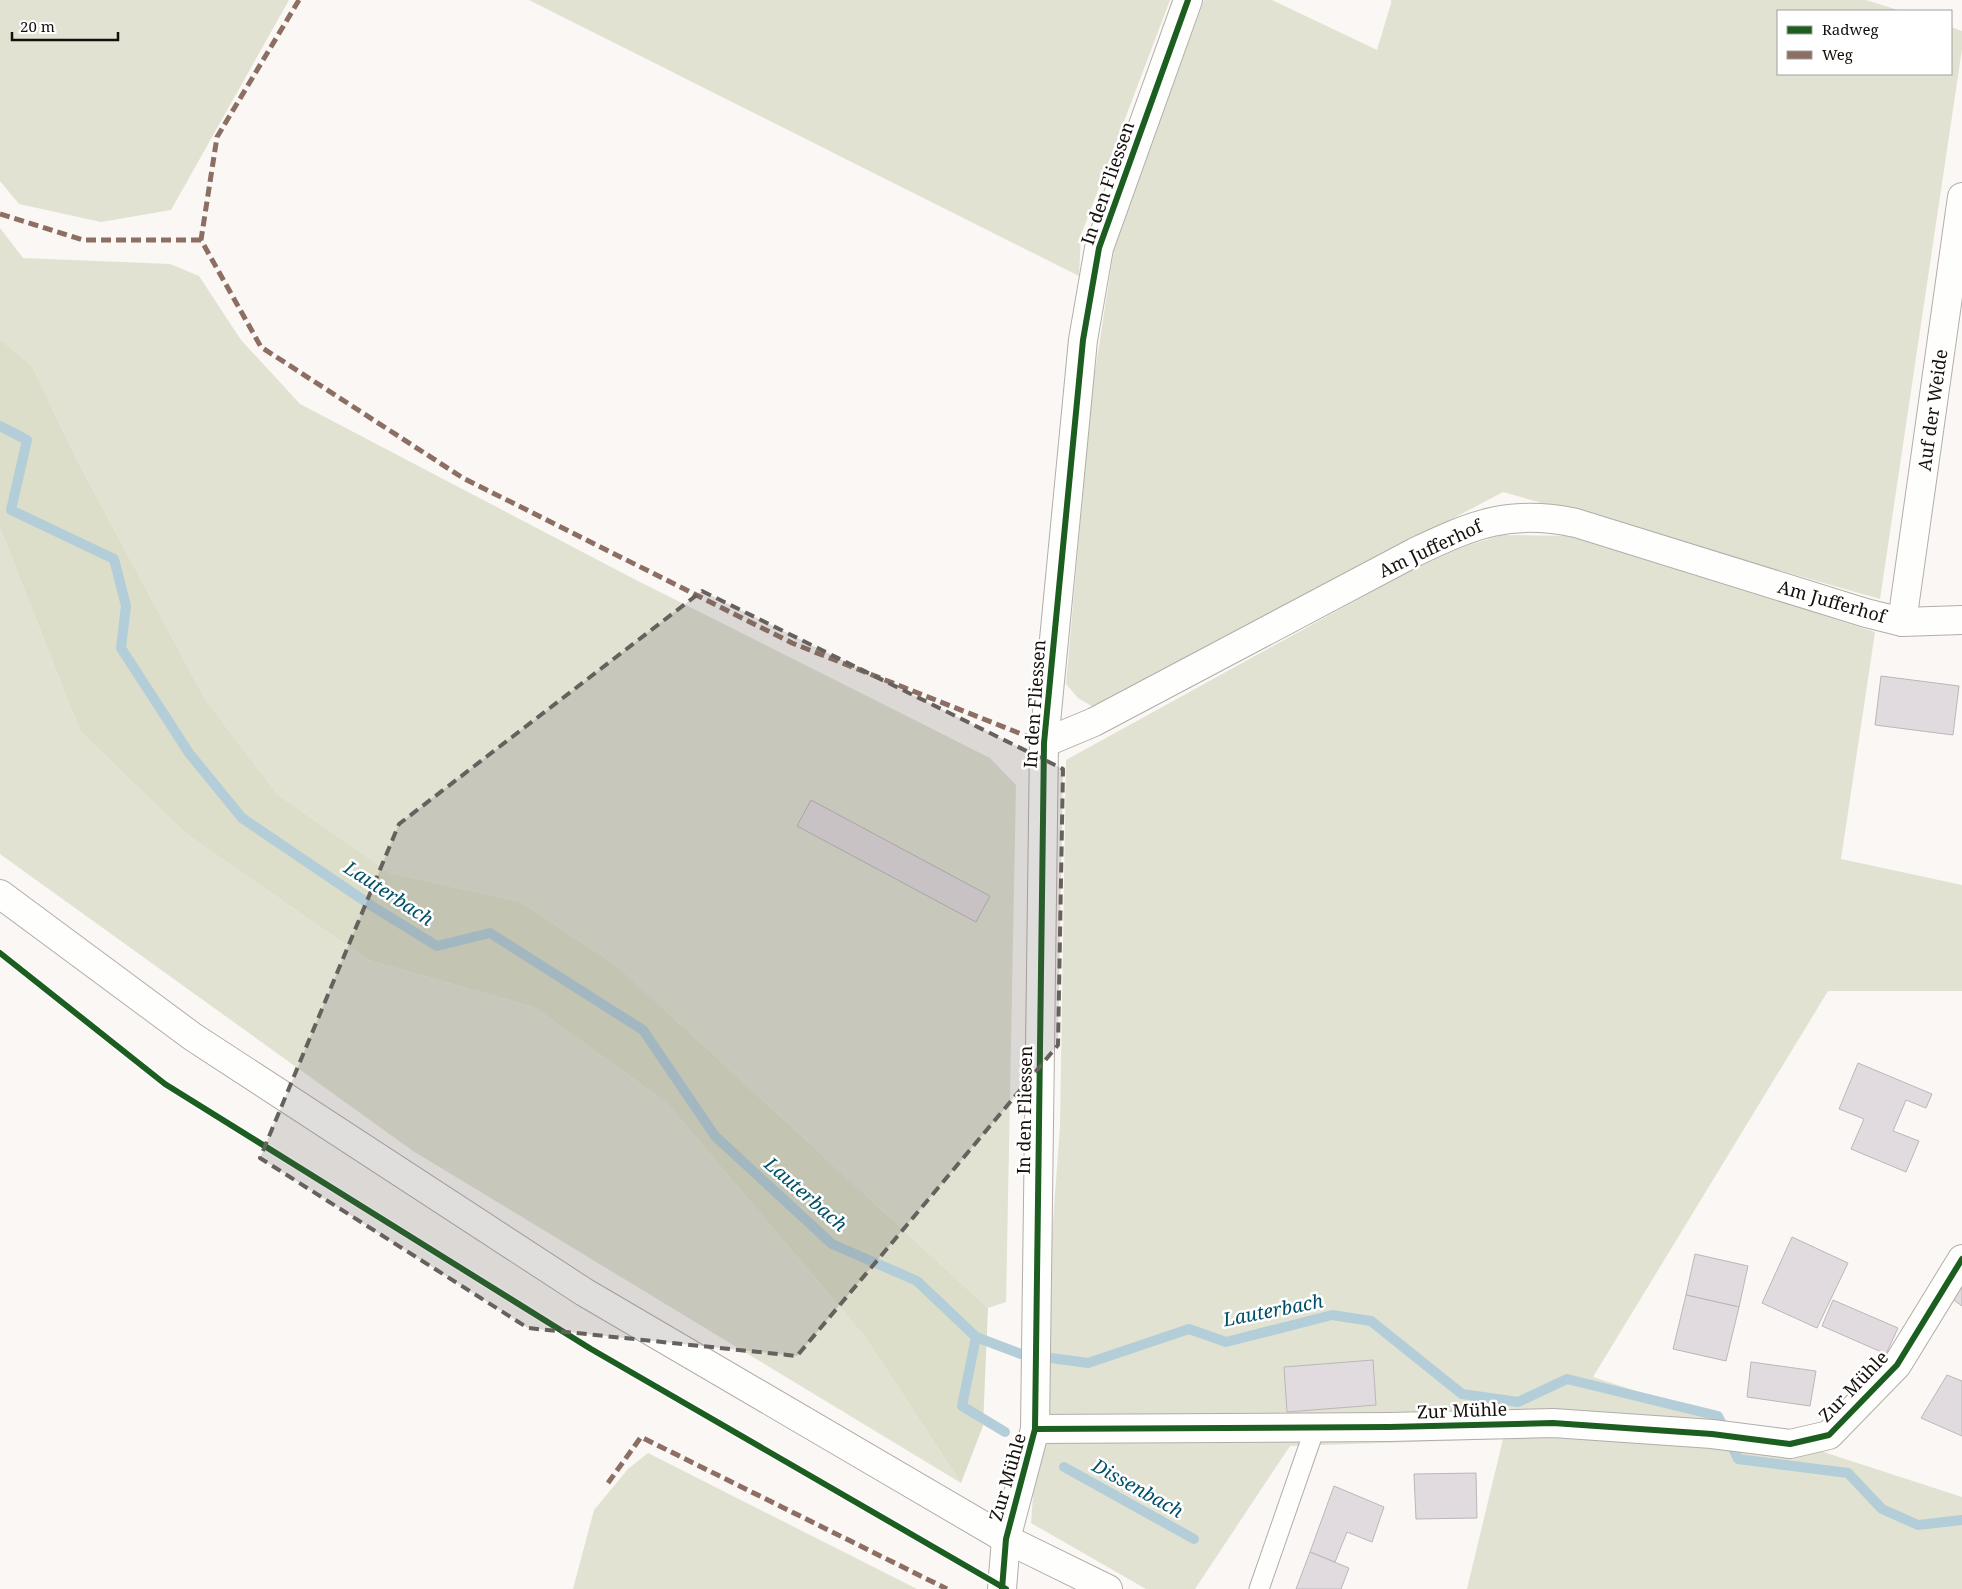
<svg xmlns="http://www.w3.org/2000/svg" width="1962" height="1589" viewBox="0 0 1962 1589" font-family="'Noto Serif',serif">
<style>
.green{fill:#e1e2d2}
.forest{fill:#dcdec9}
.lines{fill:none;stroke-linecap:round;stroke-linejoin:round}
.stream{stroke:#b3ced9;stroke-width:10}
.building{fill:#e1dbdf;stroke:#bab7b8}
.service-casing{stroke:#b2adaa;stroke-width:21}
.minor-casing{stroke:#b2adaa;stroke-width:30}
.secondary-casing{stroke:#b2adaa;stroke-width:30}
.path{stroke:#e0dfdf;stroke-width:3;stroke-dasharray:1 4;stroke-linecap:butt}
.service{stroke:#fefefd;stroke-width:19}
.minor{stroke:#fefefd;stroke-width:28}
.secondary{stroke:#fefefd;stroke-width:28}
.quiet{stroke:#8d6e63;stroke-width:5;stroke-dasharray:10 5;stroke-linecap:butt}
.cycleway-casing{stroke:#fff;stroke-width:9}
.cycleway{stroke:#1b5e20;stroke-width:6}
.marked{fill:#66615d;fill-opacity:0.2;stroke:#66615d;stroke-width:4;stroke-dasharray:10 6;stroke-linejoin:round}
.labels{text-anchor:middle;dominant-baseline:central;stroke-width:5;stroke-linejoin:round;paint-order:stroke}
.street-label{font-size:18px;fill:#16100c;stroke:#fff}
.water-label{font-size:19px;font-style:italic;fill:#005069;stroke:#fff}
</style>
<rect width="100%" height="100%" fill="#faf7f4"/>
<!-- green -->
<g class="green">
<path d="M0 0H289L171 210 101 222 19 204 0 181Z"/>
<path d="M529 0H1170L1081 235 1079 276Z"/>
<path d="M1204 0H1272L1377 50 1392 0H1866L1901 11H1778V74H1951V27L1962 31V49L1880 599 1503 492 1095 708 1078 698 1066 684 1092 391 1115 243Z"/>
<path d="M0 228 23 258 170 264 199 276 241 340 300 404 636 580 990 758 1016 785 1006 1302 988 1308 616 965 521 902 390 873 277 794 205 699 78 462 32 366 0 339Z"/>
<path d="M0 528 80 731 185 833 368 960 534 1007 666 1102 865 1337 961 1483 413 1151 0 854Z"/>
<path d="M1502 535 1575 536 1875 632 1841 859 1962 885V991H1828L1593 1377 1962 1497V1589H1467L1503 1439 1290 1446 1195 1589H1146L1031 1523 1060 1126 1066 760 1440 554Z"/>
<path d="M648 1453 917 1589H573L594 1510 628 1469Z"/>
</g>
<!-- forest -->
<path class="forest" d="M0 339 32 366 78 462 205 699 277 794 390 873 521 902 616 965 988 1308 983 1426 961 1483 865 1337 666 1102 534 1007 368 960 185 833 80 731 0 528Z"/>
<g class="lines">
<!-- stream -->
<g class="stream">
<path d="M0 426 27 440 11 510 114 559 126 606 121 648 189 753 242 818 372 906 437 946 490 933 643 1030 715 1136 832 1244 917 1281 976 1337 1021 1354 1088 1363 1189 1329 1226 1342 1332 1315 1371 1321 1462 1394 1518 1402 1567 1379 1718 1416 1738 1459 1848 1473 1882 1509 1918 1525 1962 1520"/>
<path d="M976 1337 962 1406 1005 1432"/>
<path d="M1064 1467 1194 1539"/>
</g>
</g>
<!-- building -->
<g class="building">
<path d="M1881 676 1959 686 1953 735 1875 725Z"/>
<path d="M811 800 990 896 976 922 797 826Z"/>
<path d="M1858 1063 1932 1094 1926 1108 1906 1100 1893 1131 1919 1141 1906 1172 1851 1149 1864 1119 1839 1109Z"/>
<path d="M1792 1237 1848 1263 1817 1328 1762 1303Z"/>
<path d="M1695 1254 1748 1266 1739 1307 1686 1295Z"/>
<path d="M1962 1284V1306L1951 1298Z"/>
<path d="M1686 1295 1739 1307 1726 1361 1673 1349Z"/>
<path d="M1833 1300 1898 1328 1886 1354 1822 1326Z"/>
<path d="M1373 1360 1376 1405 1287 1412 1284 1367Z"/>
<path d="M1751 1362 1816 1371 1810 1406 1747 1397Z"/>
<path d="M1947 1375 1962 1381V1436L1921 1418Z"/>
<path d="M1476 1473 1477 1518 1416 1519 1414 1474Z"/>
<path d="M1334 1486 1384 1507 1372 1542 1347 1532 1335 1562 1310 1552Z"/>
<path d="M1310 1552 1349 1568 1341 1589H1296Z"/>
</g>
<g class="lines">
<defs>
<path id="service" d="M1259 1589 1315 1428"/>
<g id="minor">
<path d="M1902 622 1962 197"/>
<path d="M1044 743 1094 722 1415 552C1474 524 1510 509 1576 523L1866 613 1902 622 1962 620"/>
<path d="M1035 1429 1044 743 1083 340 1099 248 1188 0"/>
<path d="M1002 1589 1006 1539 1035 1429 1389 1427 1553 1423 1712 1434 1790 1444 1829 1435 1897 1365 1962 1259"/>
</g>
<path id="secondary" d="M0 894 193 1037 584 1292 1006 1539 1108 1589"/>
</defs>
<!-- service casing -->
<use href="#service" class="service-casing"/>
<!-- minor casing -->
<use href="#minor" class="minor-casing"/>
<!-- secondary casing -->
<use href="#secondary" class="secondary-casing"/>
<!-- path -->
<path class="path" d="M1391 0 1407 6"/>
<!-- service -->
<use href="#service" class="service"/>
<!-- minor -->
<use href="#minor" class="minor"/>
<!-- secondary -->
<use href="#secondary" class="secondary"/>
<!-- quiet -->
<g class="quiet">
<path d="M299 0 217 137 201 240 261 347 463 478 792 643 1044 743"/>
<path d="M0 214 83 240H201"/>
<path d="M608 1483 641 1437 947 1589"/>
</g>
<defs>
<g id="cycleway">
<path d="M0 953 165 1084 591 1349 1006 1589"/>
<path d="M1035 1429 1044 743 1083 340 1099 248 1188 0"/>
<path d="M1002 1589 1006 1539 1035 1429 1389 1427 1553 1423 1712 1434 1790 1444 1829 1435 1897 1365 1962 1259"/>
</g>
</defs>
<!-- cycleway casing -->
<use href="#cycleway" class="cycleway-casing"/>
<!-- cycleway -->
<use href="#cycleway" class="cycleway"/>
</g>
<!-- marked area -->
<path class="marked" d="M702 591 1063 769 1058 1045 797 1356 528 1328 260 1158 399 824Z"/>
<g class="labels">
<!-- street labels -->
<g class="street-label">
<text transform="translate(1107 183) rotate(-71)">In den Fliessen</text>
<text transform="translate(1932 410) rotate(-82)">Auf der Weide</text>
<text transform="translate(1430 548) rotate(-25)">Am Jufferhof</text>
<text transform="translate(1832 601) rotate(16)">Am Jufferhof</text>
<text transform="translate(1034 704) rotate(-86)">In den Fliessen</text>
<text transform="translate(1024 1110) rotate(-89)">In den Fliessen</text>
<text transform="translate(1853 1386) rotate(-46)">Zur Mühle</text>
<text transform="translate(1462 1410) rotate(-2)">Zur Mühle</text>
<text transform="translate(1007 1477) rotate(-74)">Zur Mühle</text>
</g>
<!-- water labels -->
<g class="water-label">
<text transform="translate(389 893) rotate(33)">Lauterbach</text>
<text transform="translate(806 1194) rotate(41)">Lauterbach</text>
<text transform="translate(1273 1310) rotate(-11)">Lauterbach</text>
<text transform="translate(1138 1488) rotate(29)">Dissenbach</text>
</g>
</g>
<!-- legend -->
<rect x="1777" y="10" width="175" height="65" fill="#ffffff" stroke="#a29f9e"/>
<rect x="1787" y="26" width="25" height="8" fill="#1b5e20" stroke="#a29f9e"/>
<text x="1822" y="35" font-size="15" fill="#16100c">Radweg</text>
<rect x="1787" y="51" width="25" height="8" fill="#8d6e63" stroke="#a29f9e"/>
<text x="1822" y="60" font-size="15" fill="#16100c">Weg</text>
<!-- scale -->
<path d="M12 32v8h106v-8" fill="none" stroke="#16100c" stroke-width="2.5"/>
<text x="20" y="32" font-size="15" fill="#16100c" stroke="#ffffff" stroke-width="4" paint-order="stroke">20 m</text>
</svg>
